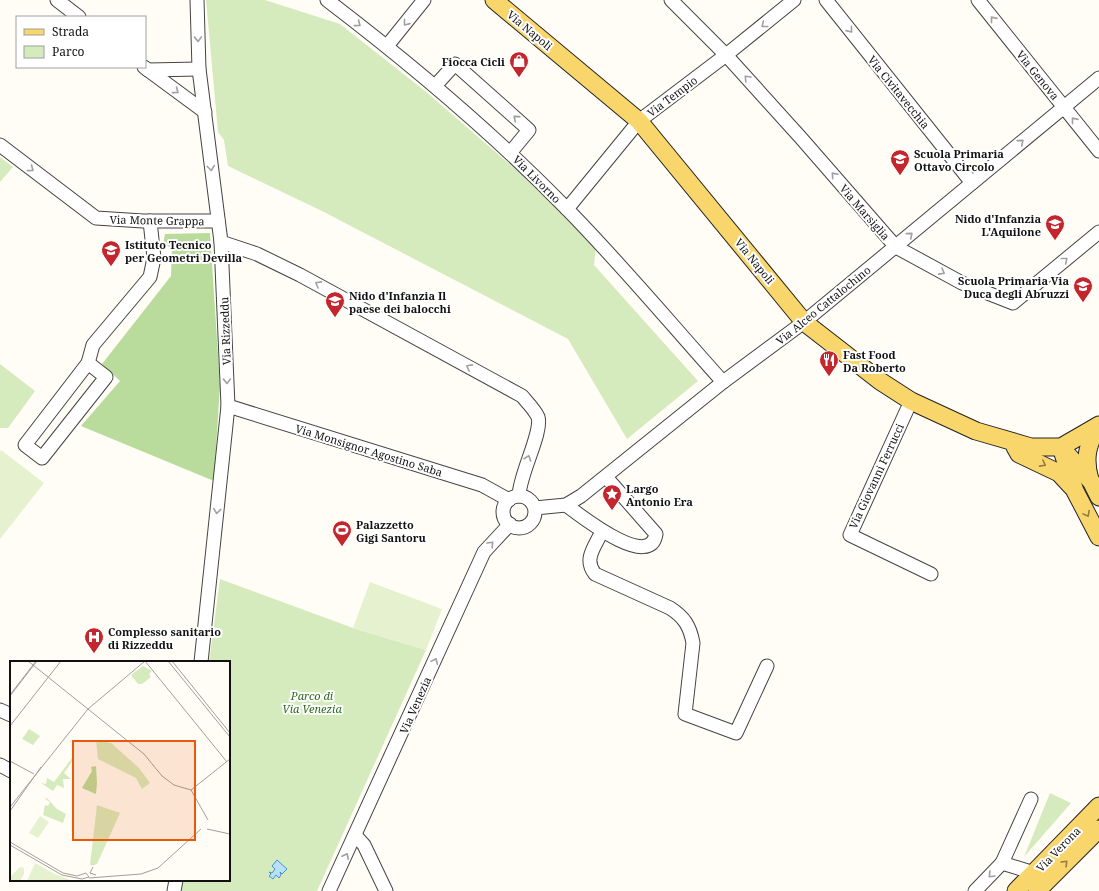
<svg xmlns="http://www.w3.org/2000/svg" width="1099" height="891" viewBox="0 0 1099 891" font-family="'Noto Serif',serif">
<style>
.green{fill:#d5ebbd}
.forest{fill:#b9dc9c}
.pitch{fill:#e6f2cf}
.water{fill:#b9e0f7;stroke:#3f96cf}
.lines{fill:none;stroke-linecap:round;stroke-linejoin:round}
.minor-casing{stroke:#444;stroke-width:15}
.major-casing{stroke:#222;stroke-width:19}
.minor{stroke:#fff;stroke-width:13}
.major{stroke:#f9d66b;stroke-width:17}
.oneway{stroke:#a0a0a0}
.oneway2{stroke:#917d42}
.labels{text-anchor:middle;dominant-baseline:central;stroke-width:4;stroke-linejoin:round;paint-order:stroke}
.street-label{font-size:11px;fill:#111;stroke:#fff}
.poi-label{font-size:11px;font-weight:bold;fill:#111;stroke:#fff;text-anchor:start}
.park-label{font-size:11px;font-style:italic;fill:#2f6b1f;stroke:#fff}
.inset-road{fill:none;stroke:#a09f9a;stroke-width:1}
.view{fill:#e8590c;fill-opacity:0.15;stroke:#e8590c;stroke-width:2}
.inset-edge{fill:none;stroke:#111;stroke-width:2}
</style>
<rect width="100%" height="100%" fill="#fffdf5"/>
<!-- green -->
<g class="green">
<path d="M206 0H265L340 24 425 91 514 168 596 246 594 265 698 381 627 439 568 339 322 211 228 166 224 140 218 132Z"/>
<path d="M0 157 13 167 0 182Z"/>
<path d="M0 364 35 391 8 428H0Z"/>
<path d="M220 579 353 628 426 650 317 891H181L182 880H229V662H209Z"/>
<path d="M1050 793 1071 803 1024 857Z"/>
</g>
<!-- forest -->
<path class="forest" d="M210 233 220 385 214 481 81 426 120 381 102 364 171 276 172 248 163 244 165 234Z"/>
<!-- pitch -->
<g class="pitch">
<path d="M1 450 44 483 0 539V452Z"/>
<path d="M370 582 442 609 426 650 353 628Z"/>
</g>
<!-- water -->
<path class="water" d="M277 860 287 869 282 874 280 872 281 875 279 878 276 875 273 879 269 876 271 874 269 872 272 873 275 869 272 866Z"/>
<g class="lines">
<defs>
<g id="minor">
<path d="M57 0 79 17"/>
<path d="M197 0 199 69 221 242 228 406 201 662"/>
<path d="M327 0C411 64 493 133 567 209 621 264 671 324 723 382"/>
<path d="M671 0 726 55 801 138 896 247 962 283 1013 303 1099 232"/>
<path d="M826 0 972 183"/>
<path d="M978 0 1099 151"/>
<path d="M387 46 424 0"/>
<path d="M144 67 205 112"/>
<path d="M148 70 199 69"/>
<path d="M435 86 455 64 529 130 510 153"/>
<path d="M0 145 96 218 143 221H218"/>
<path d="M567 209 639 121 726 55 794 0"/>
<path d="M221 242 257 254 300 275 522 396C527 402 535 410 538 417 543 432 519 475 519 496"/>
<path d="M88 363 106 377 42 458 25 445Z"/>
<path d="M88 363 93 345 150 277 154 258 150 221"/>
<path d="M911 401 850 535 931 574"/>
<path d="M228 406 482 485 509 500"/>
<circle cx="519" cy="512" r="16"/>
<path d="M566 505C581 516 650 571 656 534L606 477"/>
<path d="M535 508 566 505 581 496 723 382 804 322 1099 78"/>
<path d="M602 531C595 547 583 559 595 574L670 608C684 617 690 626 693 643L685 714 736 733 767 666"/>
<path d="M0 710 11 715"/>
<path d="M0 765 11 771"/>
<path d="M355 835 364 845 386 891"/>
<path d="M1002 863 1031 799"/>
<path d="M174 891 176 880"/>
<path d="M329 891 484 552 510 524"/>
<path d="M975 891 1002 863 1034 873"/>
</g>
<g id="major">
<path d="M494 0 639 121 804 322 880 381 911 401 976 431 1031 447H1061L1099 425"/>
<path d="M1015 447 1019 454 1059 473 1072 487"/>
<path d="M1061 447 1075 491 1099 537"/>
<path d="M1066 453 1091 481 1099 497"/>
<path d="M1090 480C1084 459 1087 445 1098 426"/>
<path d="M1016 891 1099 806"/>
<path d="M1037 891 1099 829"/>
</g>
</defs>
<!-- minor casing -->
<use href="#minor" class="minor-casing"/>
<!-- major casing -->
<use href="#major" class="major-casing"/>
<!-- minor -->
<use href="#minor" class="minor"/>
<!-- major -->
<use href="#major" class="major"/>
</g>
<!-- one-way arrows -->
<defs><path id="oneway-chevron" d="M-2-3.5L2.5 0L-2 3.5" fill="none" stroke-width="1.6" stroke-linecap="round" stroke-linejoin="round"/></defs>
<g class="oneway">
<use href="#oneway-chevron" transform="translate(993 19) rotate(-129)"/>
<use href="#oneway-chevron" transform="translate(406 23) rotate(129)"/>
<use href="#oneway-chevron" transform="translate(358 24) rotate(37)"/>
<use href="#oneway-chevron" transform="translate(764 25) rotate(141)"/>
<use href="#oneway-chevron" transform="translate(850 30) rotate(51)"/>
<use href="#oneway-chevron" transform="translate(198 39) rotate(88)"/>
<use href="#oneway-chevron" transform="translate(747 78) rotate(-133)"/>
<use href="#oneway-chevron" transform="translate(176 91) rotate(37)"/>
<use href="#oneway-chevron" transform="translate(516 118) rotate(-139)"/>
<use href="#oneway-chevron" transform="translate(1074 120) rotate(-129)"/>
<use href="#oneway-chevron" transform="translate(1021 142) rotate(-40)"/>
<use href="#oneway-chevron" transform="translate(211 168) rotate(83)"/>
<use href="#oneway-chevron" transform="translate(31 169) rotate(37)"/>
<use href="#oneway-chevron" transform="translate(834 175) rotate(-131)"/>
<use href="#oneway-chevron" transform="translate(910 235) rotate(-40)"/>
<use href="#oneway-chevron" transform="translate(1065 260) rotate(-39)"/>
<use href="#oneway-chevron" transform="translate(942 272) rotate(29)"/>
<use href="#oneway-chevron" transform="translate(318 284) rotate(-151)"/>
<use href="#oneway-chevron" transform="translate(469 367) rotate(-151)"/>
<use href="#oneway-chevron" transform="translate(227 381) rotate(88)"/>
<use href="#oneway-chevron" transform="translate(528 458) rotate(-71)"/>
<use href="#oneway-chevron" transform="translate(217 511) rotate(96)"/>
<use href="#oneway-chevron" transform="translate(491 544) rotate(-47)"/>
<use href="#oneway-chevron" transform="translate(435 661) rotate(-66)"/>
<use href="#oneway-chevron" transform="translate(346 856) rotate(-65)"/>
<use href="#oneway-chevron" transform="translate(991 875) rotate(134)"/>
</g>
<g class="oneway2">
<use href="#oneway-chevron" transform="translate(1043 464) rotate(28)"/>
<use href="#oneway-chevron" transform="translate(1087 514) rotate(62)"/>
<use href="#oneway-chevron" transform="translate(1065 863) rotate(-45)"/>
</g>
<!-- icons -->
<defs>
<symbol id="shop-pin" viewBox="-11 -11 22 30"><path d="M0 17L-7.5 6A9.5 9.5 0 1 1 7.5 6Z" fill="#c4262e" stroke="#fff"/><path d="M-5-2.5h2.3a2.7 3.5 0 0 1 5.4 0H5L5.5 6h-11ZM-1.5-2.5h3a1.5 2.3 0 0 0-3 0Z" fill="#fff"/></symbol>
<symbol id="school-pin" viewBox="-11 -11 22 30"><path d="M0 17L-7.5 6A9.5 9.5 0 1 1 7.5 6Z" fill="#c4262e" stroke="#fff"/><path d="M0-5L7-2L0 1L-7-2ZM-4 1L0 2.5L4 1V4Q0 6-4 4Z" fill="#fff"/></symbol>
<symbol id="restaurant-pin" viewBox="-11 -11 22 30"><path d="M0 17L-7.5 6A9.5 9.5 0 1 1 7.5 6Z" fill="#c4262e" stroke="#fff"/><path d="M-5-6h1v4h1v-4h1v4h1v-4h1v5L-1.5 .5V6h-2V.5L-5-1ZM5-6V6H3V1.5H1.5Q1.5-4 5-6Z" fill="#fff"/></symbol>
<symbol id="sight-pin" viewBox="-11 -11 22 30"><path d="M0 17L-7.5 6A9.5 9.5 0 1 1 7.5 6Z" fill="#c4262e" stroke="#fff"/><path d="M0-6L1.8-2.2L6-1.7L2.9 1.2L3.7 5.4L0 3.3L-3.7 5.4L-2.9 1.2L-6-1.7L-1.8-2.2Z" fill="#fff"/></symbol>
<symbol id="stadium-pin" viewBox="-11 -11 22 30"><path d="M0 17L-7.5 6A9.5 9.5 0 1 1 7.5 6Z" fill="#c4262e" stroke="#fff"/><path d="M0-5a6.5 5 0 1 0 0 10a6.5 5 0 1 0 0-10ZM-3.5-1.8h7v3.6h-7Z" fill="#fff"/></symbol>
<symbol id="hospital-pin" viewBox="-11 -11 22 30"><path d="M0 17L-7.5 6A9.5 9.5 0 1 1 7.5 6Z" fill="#c4262e" stroke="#fff"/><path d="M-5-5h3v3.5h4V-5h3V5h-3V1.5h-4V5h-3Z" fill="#fff"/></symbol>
</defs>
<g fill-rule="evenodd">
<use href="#shop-pin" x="508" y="50" width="22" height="30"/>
<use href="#school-pin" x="889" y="148" width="22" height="30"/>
<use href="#school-pin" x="1044" y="213" width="22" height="30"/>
<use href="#school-pin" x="100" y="239" width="22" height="30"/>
<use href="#school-pin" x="1072" y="275" width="22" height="30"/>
<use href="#school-pin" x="324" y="290" width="22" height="30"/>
<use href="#restaurant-pin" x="818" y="349" width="22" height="30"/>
<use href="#sight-pin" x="601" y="483" width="22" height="30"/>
<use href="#stadium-pin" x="331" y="519" width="22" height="30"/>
<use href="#hospital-pin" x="83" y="626" width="22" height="30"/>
</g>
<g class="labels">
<!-- street labels -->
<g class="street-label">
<text transform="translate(530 30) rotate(40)">Via Napoli</text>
<text transform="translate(1038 75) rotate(51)">Via Genova</text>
<text transform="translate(899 92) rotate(51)">Via Civitavecchia</text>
<text transform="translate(672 96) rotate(-37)">Via Tempio</text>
<text transform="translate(537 179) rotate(45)">Via Livorno</text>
<text transform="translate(865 212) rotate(49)">Via Marsiglia</text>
<text transform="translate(157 220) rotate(1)">Via Monte Grappa</text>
<text transform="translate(755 261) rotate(51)">Via Napoli</text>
<text transform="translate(823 305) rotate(-39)">Via Alceo Cattalochino</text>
<text transform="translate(225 331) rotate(-92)">Via Rizzeddu</text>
<text transform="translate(369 450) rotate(17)">Via Monsignor Agostino Saba</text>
<text transform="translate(876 476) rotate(-65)">Via Giovanni Ferrucci</text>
<text transform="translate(415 705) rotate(-66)">Via Venezia</text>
<text transform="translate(1058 849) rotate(-46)">Via Verona</text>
</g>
<!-- poi labels -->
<g class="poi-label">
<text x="505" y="61" text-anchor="end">Fiocca Cicli</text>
<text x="914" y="153">Scuola Primaria<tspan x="914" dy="13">Ottavo Circolo</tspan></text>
<text x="1041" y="218" text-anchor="end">Nido d'Infanzia<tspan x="1041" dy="13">L'Aquilone</tspan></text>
<text x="125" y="244">Istituto Tecnico<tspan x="125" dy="13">per Geometri Devilla</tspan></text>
<text x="1069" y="280" text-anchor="end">Scuola Primaria Via<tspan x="1069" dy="13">Duca degli Abruzzi</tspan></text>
<text x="349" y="295">Nido d'Infanzia Il<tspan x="349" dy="13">paese dei balocchi</tspan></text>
<text x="843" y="354">Fast Food<tspan x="843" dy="13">Da Roberto</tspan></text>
<text x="626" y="488">Largo<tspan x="626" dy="13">Antonio Era</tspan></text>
<text x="356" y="524">Palazzetto<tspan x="356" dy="13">Gigi Santoru</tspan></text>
<text x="108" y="631">Complesso sanitario<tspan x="108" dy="13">di Rizzeddu</tspan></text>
</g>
<!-- park labels -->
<g class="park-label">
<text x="312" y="695">Parco di<tspan x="312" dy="13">Via Venezia</tspan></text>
</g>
</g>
<!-- overview -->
<g transform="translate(10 661)">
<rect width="220" height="220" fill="#fffdf5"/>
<path d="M133 5 142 10 139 13 141 16 132 23H128L121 14ZM19 68 30 75 23 84 12 78ZM86 79 101 82 129 107 140 122 132 128 126 117 88 98ZM62 97 64 98 54 112 61 118H53L54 127 47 124 43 130 31 122 36 123 37 117 44 121ZM37 137 47 148 56 153 53 162 33 154 35 144 38 145 40 141 35 138ZM87 144 110 152 87 203 84 204H80Z" fill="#d5ebbd"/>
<path d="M86 105 87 122 86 133 72 127 82 110 81 106Z" fill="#b9dc9c"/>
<path d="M30 155 39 161 28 177 19 172ZM25 202 45 213 63 220H17ZM10 206 14 207V213L10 220H1V215Z" fill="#e6f2cf"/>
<path class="inset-road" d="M18 0 134 93 152 115 164 124 181 129M158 0 220 76M162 0 220 72M0 34 26 0M0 35 27 0M0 65 51 0M0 100 24 113M181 129 220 98M181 129 198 159M0 146 78 48 135 0 217 101M0 150 31 106M197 168 220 173M0 181 53 212 67 215 76 212 79 216 72 218 52 214 0 184M83 206 80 212 86 214M79 217 131 213 148 207 191 168"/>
<path class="view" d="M63 80H185V179H63Z"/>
<rect width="220" height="220" class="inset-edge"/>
</g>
<!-- legend -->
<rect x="16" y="16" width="130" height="52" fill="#ffffff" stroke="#a0a0a0"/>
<rect x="24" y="29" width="20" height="6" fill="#f9d66b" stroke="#a0a0a0"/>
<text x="52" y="36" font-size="12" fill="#111111">Strada</text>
<rect x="24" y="46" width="20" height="12" fill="#d5ebbd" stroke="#a0a0a0"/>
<text x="52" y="56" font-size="12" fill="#111111">Parco</text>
</svg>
